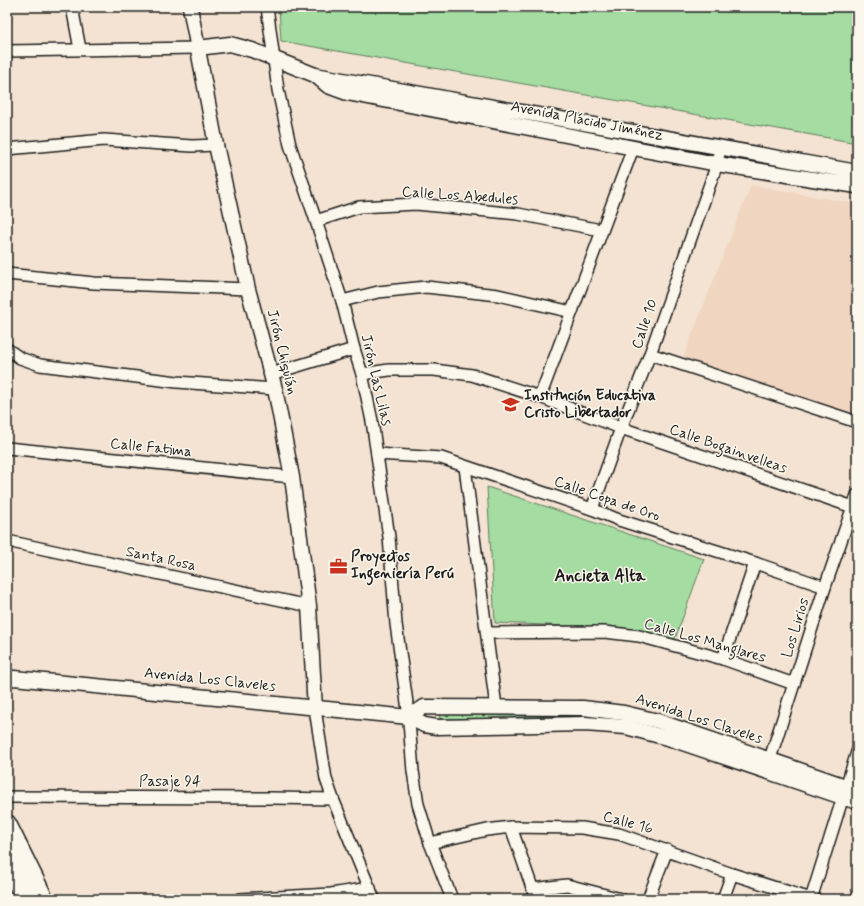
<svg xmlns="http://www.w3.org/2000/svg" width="864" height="906" viewBox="0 0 864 906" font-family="Mynerve,sans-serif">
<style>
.built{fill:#f0d5c0}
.green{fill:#a4dca1;stroke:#607c5e}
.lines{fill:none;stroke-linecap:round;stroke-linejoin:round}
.minor-casing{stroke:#1c1c1c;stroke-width:14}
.tertiary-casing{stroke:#1c1c1c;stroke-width:17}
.primary-casing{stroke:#1c1c1c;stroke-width:21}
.minor{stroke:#fbf7ec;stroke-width:11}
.tertiary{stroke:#fbf7ec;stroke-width:14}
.primary{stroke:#fbf7ec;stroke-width:18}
.labels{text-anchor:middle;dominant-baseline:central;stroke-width:3;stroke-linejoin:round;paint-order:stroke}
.street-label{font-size:15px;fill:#1c1c1c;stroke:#fbf7ec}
.poi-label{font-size:15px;font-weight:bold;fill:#1c1c1c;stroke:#fbf7ec;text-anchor:start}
.quarter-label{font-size:17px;font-weight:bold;fill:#1c1c1c;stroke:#fbf7ec}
</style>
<rect width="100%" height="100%" fill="#f4e3d2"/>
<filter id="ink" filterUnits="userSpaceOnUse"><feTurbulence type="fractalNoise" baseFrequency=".025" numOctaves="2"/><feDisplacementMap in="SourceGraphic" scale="8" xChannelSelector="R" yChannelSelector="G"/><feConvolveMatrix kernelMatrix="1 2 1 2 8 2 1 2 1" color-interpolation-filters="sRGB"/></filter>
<g filter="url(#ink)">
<!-- built -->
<path class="built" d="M751 185 857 204V420L683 358Z"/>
<!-- green -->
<g class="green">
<path d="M279 7H857V143L281 41Z"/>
<path d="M487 487 704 559 675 639 621 628 495 623Z"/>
<path d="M439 714 600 715 654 724 678 738 559 720 440 719Z"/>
<path d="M572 893 599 899H546L544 894Z"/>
</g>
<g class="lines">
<defs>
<g id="minor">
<path d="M72 7 80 49"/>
<path d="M267 7 278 90 290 145 316 221 342 301 354 349 362 374 372 421 389 537 396 624 408 710 413 771 418 804 430 843 452 899"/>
<path d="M7 51 198 48"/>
<path d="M7 149 104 140 192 146 216 145"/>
<path d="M316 221 359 207 416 204 518 214 601 230"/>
<path d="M7 274 94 283 248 289"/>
<path d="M342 301 378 292 426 287 498 295 572 312"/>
<path d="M7 349 20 358 40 365 177 382 275 389"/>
<path d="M650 354 857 422"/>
<path d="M271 374 354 349"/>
<path d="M362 374 389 370H434L472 375 540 397 621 428 853 507"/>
<path d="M540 397 633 148"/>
<path d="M7 448 292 477"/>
<path d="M377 454 441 458 592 509 619 520 755 563 825 587"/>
<path d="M465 467 496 707"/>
<path d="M592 509 621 428 650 354 717 164 720 148"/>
<path d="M7 541 309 606"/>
<path d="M487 633 604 632 639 636 723 659 794 684"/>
<path d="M723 659 755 563"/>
<path d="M315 709 326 779 333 799 374 899"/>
<path d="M767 768 825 587 857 495"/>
<path d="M7 797 272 798 333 799"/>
<path d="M511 827 536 899"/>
<path d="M430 843 487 830 511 827 582 828 619 834 732 874 811 899"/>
<path d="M532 889 567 885 621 899"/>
<path d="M240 899 331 894 370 888"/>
<path d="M648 899 667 850"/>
<path d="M723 899 732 874"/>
<path d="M811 899 857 752"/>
</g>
<g id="tertiary">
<path d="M190 7 216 145 248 289 275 389 292 477 309 606 315 709"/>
<path d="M198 48 230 44 252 50 315 75"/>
<path d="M857 172 315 75 328 86 347 93 717 164 857 186"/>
<path d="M7 679 14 678 409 717 424 725 437 727 585 724 626 727 671 739 857 802"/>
<path d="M409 717 424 707 583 708 624 713 658 721 857 790"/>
</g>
<g id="primary">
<path d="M7 824 44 899"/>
<path d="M7 862 25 899"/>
</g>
</defs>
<!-- minor casing -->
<use href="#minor" class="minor-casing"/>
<!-- tertiary casing -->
<use href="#tertiary" class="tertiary-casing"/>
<!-- primary casing -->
<use href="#primary" class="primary-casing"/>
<!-- minor -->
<use href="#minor" class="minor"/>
<!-- tertiary -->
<use href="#tertiary" class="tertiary"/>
<!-- primary -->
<use href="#primary" class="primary"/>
</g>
</g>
<!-- icons -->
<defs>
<symbol id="school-bare" viewBox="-9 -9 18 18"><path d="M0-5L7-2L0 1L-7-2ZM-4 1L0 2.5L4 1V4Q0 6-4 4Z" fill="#c8321e" stroke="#fbf7ec" stroke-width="2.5" paint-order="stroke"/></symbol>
<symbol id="office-bare" viewBox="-9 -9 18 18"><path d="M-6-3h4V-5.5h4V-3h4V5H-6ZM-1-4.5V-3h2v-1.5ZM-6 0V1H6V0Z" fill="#c8321e" stroke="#fbf7ec" stroke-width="2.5" paint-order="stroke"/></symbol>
</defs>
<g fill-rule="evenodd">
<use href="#school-bare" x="498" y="392" width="25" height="25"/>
<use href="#office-bare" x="326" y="554" width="25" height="25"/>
</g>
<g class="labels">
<!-- street labels -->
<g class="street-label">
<text transform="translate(587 121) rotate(11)">Avenida Plácido Jiménez</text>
<text transform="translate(460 196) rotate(4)">Calle Los Abedules</text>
<text transform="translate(645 324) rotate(-71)">Calle 10</text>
<text transform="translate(282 352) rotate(76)">Jirón Chiquián</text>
<text transform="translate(376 380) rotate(77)">Jirón Las Lilas</text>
<text transform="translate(151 448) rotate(6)">Calle Fatima</text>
<text transform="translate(728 449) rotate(19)">Calle Bogainvelleas</text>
<text transform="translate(607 499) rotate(19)">Calle Copa de Oro</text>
<text transform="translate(161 559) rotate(12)">Santa Rosa</text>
<text transform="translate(796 628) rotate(-73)">Los Lirios</text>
<text transform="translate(705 641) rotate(16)">Calle Los Manglares</text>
<text transform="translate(210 680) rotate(6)">Avenida Los Claveles</text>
<text transform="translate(699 719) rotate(18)">Avenida Los Claveles</text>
<text x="170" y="782">Pasaje 94</text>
<text transform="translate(628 823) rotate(15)">Calle 16</text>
</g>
<!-- poi labels -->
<g class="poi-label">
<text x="524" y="396">Institución Educativa<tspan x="524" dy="17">Cristo Libertador</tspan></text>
<text x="351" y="557">Proyectos<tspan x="351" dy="17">Ingeniería Perú</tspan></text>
</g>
<!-- quarter labels -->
<g class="quarter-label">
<text x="600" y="576">Ancieta Alta</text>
</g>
</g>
<!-- margin -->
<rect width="864" height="906" fill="none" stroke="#fbf7ec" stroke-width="24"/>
<rect x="12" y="12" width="840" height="882" fill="none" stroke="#1c1c1c" stroke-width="1.5" filter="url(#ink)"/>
</svg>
